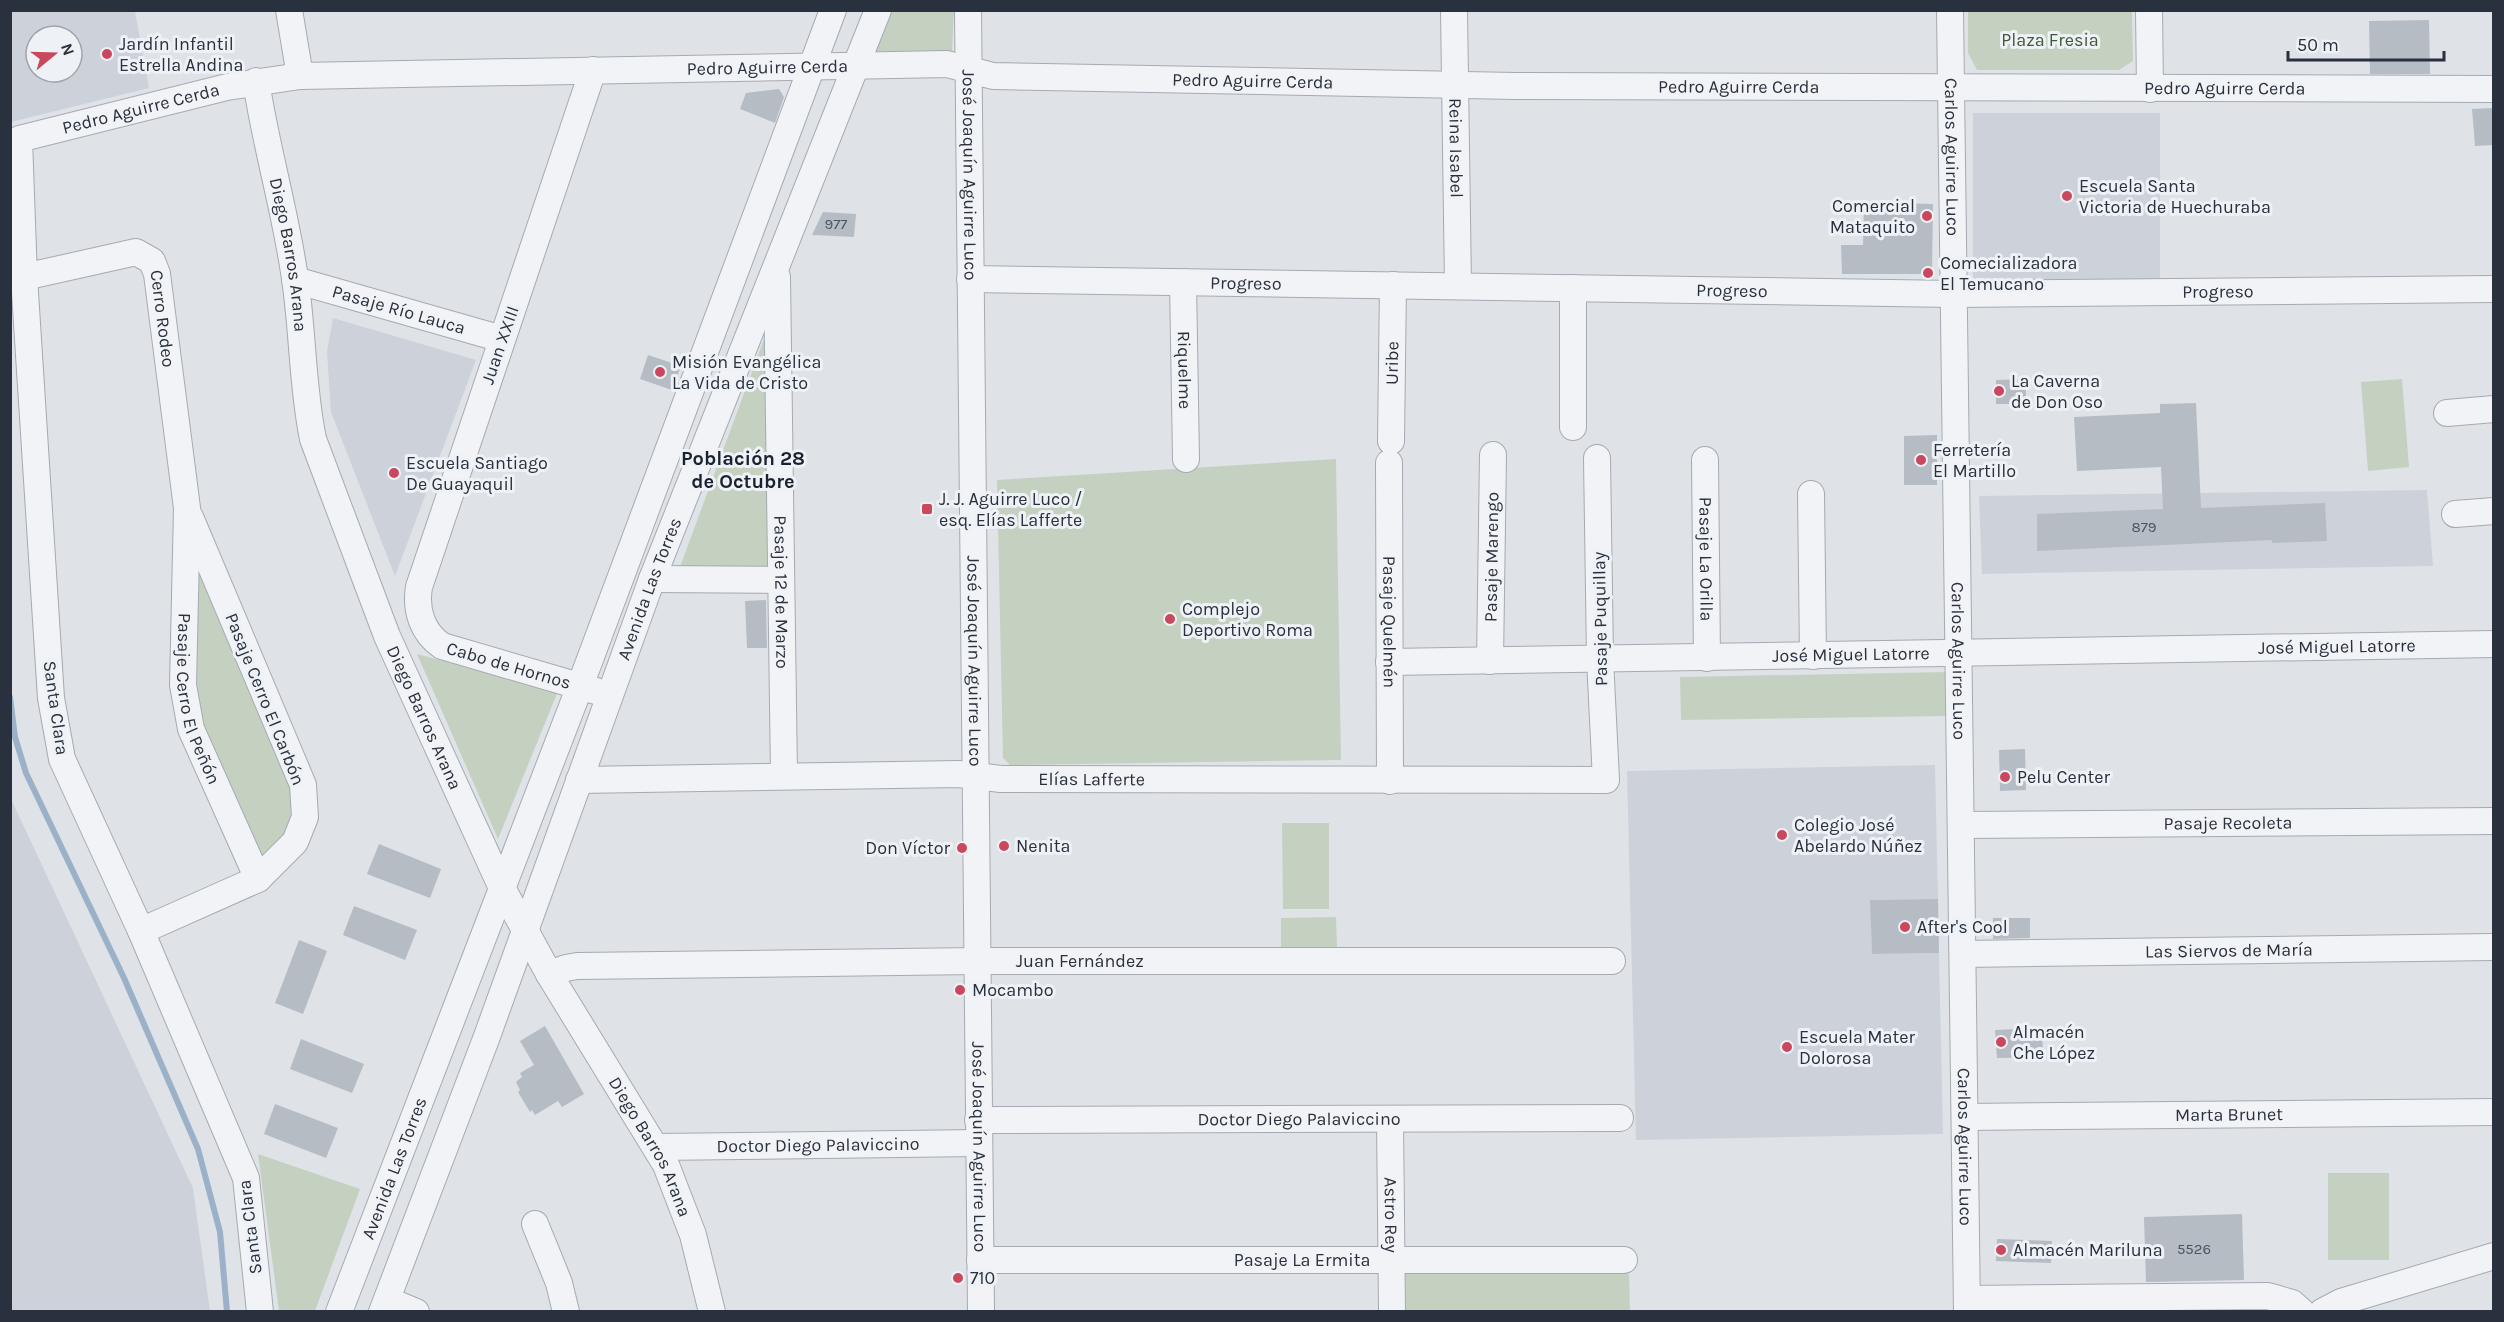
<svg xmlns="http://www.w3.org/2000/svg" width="2504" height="1322" viewBox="0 0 2504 1322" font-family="Karla,sans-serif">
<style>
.built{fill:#cdd2da;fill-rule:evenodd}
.green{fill:#c5d1c0}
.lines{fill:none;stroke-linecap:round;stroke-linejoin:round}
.stream{stroke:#9bb1c7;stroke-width:6}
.building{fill:#b6bcc4}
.minor-casing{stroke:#a5aab2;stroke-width:28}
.minor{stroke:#f2f3f6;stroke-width:26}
.poi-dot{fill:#c9485d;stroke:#eef1f5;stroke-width:2}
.labels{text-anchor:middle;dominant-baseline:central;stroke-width:6;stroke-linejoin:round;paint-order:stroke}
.number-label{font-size:15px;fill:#4c5460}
.park-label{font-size:18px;fill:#3d5936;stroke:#eef1f5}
.poi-label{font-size:18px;fill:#29313e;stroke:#eef1f5;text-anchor:start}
.street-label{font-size:18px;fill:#29313e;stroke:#eef1f5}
.neighbourhood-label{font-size:20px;font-weight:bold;fill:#1b222f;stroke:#eef1f5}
</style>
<rect width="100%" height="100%" fill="#dfe3e8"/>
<!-- built -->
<g class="built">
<path d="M10 11H135L149 88 11 122ZM36 36H72V72H36Z"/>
<path d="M1973 113H2160V280L1973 279Z"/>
<path d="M333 318 476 360 395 576 331 412 327 352Z"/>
<path d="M2427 490 2433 566 1982 574 1979 496Z"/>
<path d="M1935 765 1938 899 1871 900 1872 954 1939 953 1943 1134 1636 1140 1627 771Z"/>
<path d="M11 799 193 1188 210 1311H11Z"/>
</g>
<!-- green -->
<g class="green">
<path d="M889 11H954L952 53 873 51Z"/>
<path d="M1968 11H2132L2133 61 2119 70H1977L1968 53Z"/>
<path d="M771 320 774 566 677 575Z"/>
<path d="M2402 379 2409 467 2368 471 2361 382Z"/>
<path d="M1336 459 1341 760 1010 765 1003 758 997 480Z"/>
<path d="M190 536 297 792 284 841 256 865 195 725Z"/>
<path d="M417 654 558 691 498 839Z"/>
<path d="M1946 672 1947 716 1681 720 1680 677Z"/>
<path d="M1282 823H1329V909H1283Z"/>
<path d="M1336 917 1337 947 1281 948V918Z"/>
<path d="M258 1154 360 1189 315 1311H279Z"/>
<rect x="2328" y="1173" width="61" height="87"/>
<path d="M1405 1273 1629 1274 1630 1311H1406Z"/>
</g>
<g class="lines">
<!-- stream -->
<path class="stream" d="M10 697 15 737 26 773 124 978 198 1149 220 1232 227 1312"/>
</g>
<!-- building -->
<g class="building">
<path d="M2429 20 2430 74H2370L2369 21Z"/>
<path d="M779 89 784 97 775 123 740 109 746 93Z"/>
<path d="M2493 108V145L2475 146 2472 109Z"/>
<path d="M1864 202 1933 204 1932 274H1842L1841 245H1863Z"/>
<path d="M823 212 856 214 854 237 812 235Z"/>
<path d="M648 355 681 366 672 390 640 379Z"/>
<path d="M2026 379V404H1996V380Z"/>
<path d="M2196 403 2201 508 2325 503 2327 541 2272 543V540L2037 551V514L2163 509 2161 467 2077 471 2074 417 2160 413V404Z"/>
<path d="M1937 435V485H1904V436Z"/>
<path d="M766 600 767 648H747L745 601Z"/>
<path d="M2025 749 2026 790 2000 791 1999 750Z"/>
<path d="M379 844 441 869 430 898 367 874Z"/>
<path d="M1938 899 1939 953 1872 954 1870 900Z"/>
<path d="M354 906 417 930 405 960 343 935Z"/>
<path d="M1993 918H2030V938L1993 939Z"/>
<path d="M299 940 327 951 303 1014 275 1003Z"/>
<path d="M545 1026 584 1094 562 1107 558 1101 535 1115 532 1110 530 1112 518 1092 520 1090 516 1082 522 1077 520 1073 534 1065 520 1041Z"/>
<path d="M2042 1028 2043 1057 1997 1058 1995 1030Z"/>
<path d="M301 1039 364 1064 352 1093 290 1069Z"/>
<path d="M275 1104 338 1128 326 1158 264 1134Z"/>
<path d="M2242 1214 2244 1280 2146 1282 2144 1217Z"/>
<path d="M1997 1239 2052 1241 2051 1263 1996 1261Z"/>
</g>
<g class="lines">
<defs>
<g id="minor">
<path d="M289 10 300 76"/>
<path id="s1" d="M968 10 981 1312"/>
<path id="s2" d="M1454 10 1458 286"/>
<path id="s3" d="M1950 10 1967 1312"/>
<path d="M2149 10 2150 89"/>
<path id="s4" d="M593 70 419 587C415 611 423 633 442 646L596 691"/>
<path id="s5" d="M256 81C266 148 286 213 295 279 303 332 302 386 313 439L387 636 501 886 549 974 666 1165 693 1235 712 1312"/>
<path id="s6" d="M24 277 136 252 152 261 157 274 187 508 183 685 191 729 258 879"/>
<path id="s7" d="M777 277 784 776"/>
<path id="s8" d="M970 279 1954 294 2494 289"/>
<path id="s9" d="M295 280 502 339"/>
<path id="s10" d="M1183 282 1186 459"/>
<path d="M1573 288V427"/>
<path d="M2447 413 2494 409"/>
<path id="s11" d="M1391 441 1393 285"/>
<path id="s12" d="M1705 460 1707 658"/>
<path id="s13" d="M1389 463 1390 781"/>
<path d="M1811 494 1813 656"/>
<path d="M2455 514 2494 511"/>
<path d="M652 579 781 580"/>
<path id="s14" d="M1490 661 1493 455"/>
<path id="s15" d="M1389 662 2494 644"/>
<path id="s16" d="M579 780 959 774 1001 779 1606 780 1600 659 1597 458"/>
<path id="s17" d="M1961 825 2494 821"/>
<path d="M141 931 258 879 295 842 305 817 303 785 190 517"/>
<path id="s18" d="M1963 954 2494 947"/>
<path id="s19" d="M549 974 566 968 577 966 977 961H1612"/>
<path id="s20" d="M1965 1117 2494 1112"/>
<path id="s21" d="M1390 1119 1392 1312"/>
<path id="s22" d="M978 1120 1620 1118"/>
<path id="s23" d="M656 1147 979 1143"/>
<path d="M535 1224 559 1283 566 1312"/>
<path id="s24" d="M980 1260H1624"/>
<path d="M1967 1299 2268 1296 2292 1303 2302 1312"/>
<path d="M387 1300 416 1312"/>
<path id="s25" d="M260 1312 246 1178 141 931 62 759 51 698 24 277 19 139 227 87 300 76 947 64 993 76 1516 86 2494 89"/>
<path id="s26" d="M339 1312 580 686 833 10"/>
<path id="s27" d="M382 1312 486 1039 652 579 878 10"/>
<path d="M2322 1312 2341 1302 2494 1256"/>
</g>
</defs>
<!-- minor casing -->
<use href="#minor" class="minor-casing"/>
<!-- minor -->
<use href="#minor" class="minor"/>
</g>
<!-- markers -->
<g class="poi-dot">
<circle cx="107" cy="54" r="6"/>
<circle cx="2067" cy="196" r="6"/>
<circle cx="1927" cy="216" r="6"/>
<circle cx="1928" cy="273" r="6"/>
<circle cx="660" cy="372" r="6"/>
<circle cx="1999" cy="391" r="6"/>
<circle cx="1921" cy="460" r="6"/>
<circle cx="394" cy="473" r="6"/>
<rect x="921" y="503" width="12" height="12" rx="3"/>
<circle cx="1170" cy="619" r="6"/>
<circle cx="2005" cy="777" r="6"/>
<circle cx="1782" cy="835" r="6"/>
<circle cx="1004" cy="846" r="6"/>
<circle cx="962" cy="848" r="6"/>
<circle cx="1905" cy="927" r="6"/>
<circle cx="960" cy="990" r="6"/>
<circle cx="2001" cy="1042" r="6"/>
<circle cx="1787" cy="1047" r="6"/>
<circle cx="2001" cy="1250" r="6"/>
<circle cx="958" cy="1278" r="6"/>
</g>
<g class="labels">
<!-- number labels -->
<g class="number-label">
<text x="836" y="224">977</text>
<text x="2144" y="527">879</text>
<text x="2194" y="1249">5526</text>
</g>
<!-- park labels -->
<g class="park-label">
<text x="2050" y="40">Plaza Fresia</text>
</g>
<!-- poi labels -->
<g class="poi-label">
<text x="119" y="44">Jardín Infantil<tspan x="119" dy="21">Estrella Andina</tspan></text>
<text x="2079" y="186">Escuela Santa<tspan x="2079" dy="21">Victoria de Huechuraba</tspan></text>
<text x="1915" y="206" text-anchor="end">Comercial<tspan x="1915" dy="21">Mataquito</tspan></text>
<text x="1940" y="263">Comecializadora<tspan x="1940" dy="21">El Temucano</tspan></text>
<text x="672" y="362">Misión Evangélica<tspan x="672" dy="21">La Vida de Cristo</tspan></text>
<text x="2011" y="381">La Caverna<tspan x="2011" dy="21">de Don Oso</tspan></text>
<text x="1933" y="450">Ferretería<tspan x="1933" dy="21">El Martillo</tspan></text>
<text x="406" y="463">Escuela Santiago<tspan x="406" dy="21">De Guayaquil</tspan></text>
<text x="939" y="499">J. J. Aguirre Luco /<tspan x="939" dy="21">esq. Elías Lafferte</tspan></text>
<text x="1182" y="609">Complejo<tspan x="1182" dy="21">Deportivo Roma</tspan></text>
<text x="2017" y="777">Pelu Center</text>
<text x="1794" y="825">Colegio José<tspan x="1794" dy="21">Abelardo Núñez</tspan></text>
<text x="1016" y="846">Nenita</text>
<text x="950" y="848" text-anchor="end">Don Víctor</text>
<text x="1917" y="927">After's Cool</text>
<text x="972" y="990">Mocambo</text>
<text x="2013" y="1032">Almacén<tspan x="2013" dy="21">Che López</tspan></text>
<text x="1799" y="1037">Escuela Mater<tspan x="1799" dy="21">Dolorosa</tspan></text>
<text x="2013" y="1250">Almacén Mariluna</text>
<text x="970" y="1278">710</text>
</g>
<!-- street labels -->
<g class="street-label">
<text stroke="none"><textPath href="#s25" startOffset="1970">Pedro Aguirre Cerda</textPath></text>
<text stroke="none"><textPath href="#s25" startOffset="2457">Pedro Aguirre Cerda</textPath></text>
<text stroke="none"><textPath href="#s25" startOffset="2943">Pedro Aguirre Cerda</textPath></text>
<text stroke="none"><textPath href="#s25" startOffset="3429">Pedro Aguirre Cerda</textPath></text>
<text stroke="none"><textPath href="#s25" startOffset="1340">Pedro Aguirre Cerda</textPath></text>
<text stroke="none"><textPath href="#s2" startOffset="138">Reina Isabel</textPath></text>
<text stroke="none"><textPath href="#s3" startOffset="147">Carlos Aguirre Luco</textPath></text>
<text stroke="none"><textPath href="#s1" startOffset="165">José Joaquín Aguirre Luco</textPath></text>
<text stroke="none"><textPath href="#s5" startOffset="177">Diego Barros Arana</textPath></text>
<text stroke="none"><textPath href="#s8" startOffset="276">Progreso</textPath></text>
<text stroke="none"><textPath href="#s8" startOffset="762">Progreso</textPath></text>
<text stroke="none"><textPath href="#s8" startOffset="1248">Progreso</textPath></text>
<text stroke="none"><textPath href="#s9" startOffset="108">Pasaje Río Lauca</textPath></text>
<text stroke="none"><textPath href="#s6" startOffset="192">Cerro Rodeo</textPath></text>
<text transform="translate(500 345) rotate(-71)">Juan XXIII</text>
<text stroke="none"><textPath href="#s11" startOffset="78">Uribe</textPath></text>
<text stroke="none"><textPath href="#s10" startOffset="88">Riquelme</textPath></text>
<text stroke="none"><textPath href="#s14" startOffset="104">Pasaje Marengo</textPath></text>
<text stroke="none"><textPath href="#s12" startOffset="99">Pasaje La Orilla</textPath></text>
<text stroke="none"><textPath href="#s27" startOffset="771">Avenida Las Torres</textPath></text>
<text stroke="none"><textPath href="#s7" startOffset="315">Pasaje 12 de Marzo</textPath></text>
<text transform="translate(1600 619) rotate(-91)">Pasaje Puquillay</text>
<text stroke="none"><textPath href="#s13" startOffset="159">Pasaje Quelmén</textPath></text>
<text stroke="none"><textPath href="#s15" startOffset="948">José Miguel Latorre</textPath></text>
<text stroke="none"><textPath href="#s15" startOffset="462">José Miguel Latorre</textPath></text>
<text stroke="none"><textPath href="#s1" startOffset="651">José Joaquín Aguirre Luco</textPath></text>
<text stroke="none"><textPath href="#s3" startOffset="651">Carlos Aguirre Luco</textPath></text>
<text stroke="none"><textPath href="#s4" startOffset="682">Cabo de Hornos</textPath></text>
<text stroke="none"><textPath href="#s6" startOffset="576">Pasaje Cerro El Peñón</textPath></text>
<text transform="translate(265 699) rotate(68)">Pasaje Cerro El Carbón</text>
<text transform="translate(56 708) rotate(82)">Santa Clara</text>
<text stroke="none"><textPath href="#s5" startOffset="663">Diego Barros Arana</textPath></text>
<text stroke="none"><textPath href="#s16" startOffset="513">Elías Lafferte</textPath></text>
<text stroke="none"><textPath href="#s17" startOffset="267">Pasaje Recoleta</textPath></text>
<text stroke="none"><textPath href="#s18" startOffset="266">Las Siervos de María</textPath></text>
<text stroke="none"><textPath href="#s19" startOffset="532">Juan Fernández</textPath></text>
<text stroke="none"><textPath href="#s20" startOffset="264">Marta Brunet</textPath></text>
<text stroke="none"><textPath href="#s22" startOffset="321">Doctor Diego Palaviccino</textPath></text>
<text stroke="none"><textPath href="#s23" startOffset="162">Doctor Diego Palaviccino</textPath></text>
<text stroke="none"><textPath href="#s5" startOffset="1149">Diego Barros Arana</textPath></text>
<text stroke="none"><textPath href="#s1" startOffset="1137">José Joaquín Aguirre Luco</textPath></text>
<text stroke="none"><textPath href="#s3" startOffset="1137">Carlos Aguirre Luco</textPath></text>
<text stroke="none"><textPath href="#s26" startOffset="154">Avenida Las Torres</textPath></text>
<text stroke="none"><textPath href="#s21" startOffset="96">Astro Rey</textPath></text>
<text transform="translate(250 1227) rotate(-97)">Santa Clara</text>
<text stroke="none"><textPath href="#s24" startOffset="322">Pasaje La Ermita</textPath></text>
</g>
<!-- neighbourhood labels -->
<g class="neighbourhood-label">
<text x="743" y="458">Población 28<tspan x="743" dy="23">de Octubre</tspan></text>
</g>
</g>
<!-- border -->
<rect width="2504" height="1322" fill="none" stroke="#29313e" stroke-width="24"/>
<!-- north arrow -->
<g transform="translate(54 54) rotate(71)"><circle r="28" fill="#eef1f5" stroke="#9fa4ac" stroke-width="1.5"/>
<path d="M0-4.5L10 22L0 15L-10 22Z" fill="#c9485d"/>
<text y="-9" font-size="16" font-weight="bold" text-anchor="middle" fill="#29313e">N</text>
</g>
<!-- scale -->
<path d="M2288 51v9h156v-9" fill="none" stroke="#29313e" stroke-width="3"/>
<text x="2297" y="51" font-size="18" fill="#29313e" stroke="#eef1f5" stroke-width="4.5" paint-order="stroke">50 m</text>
</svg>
